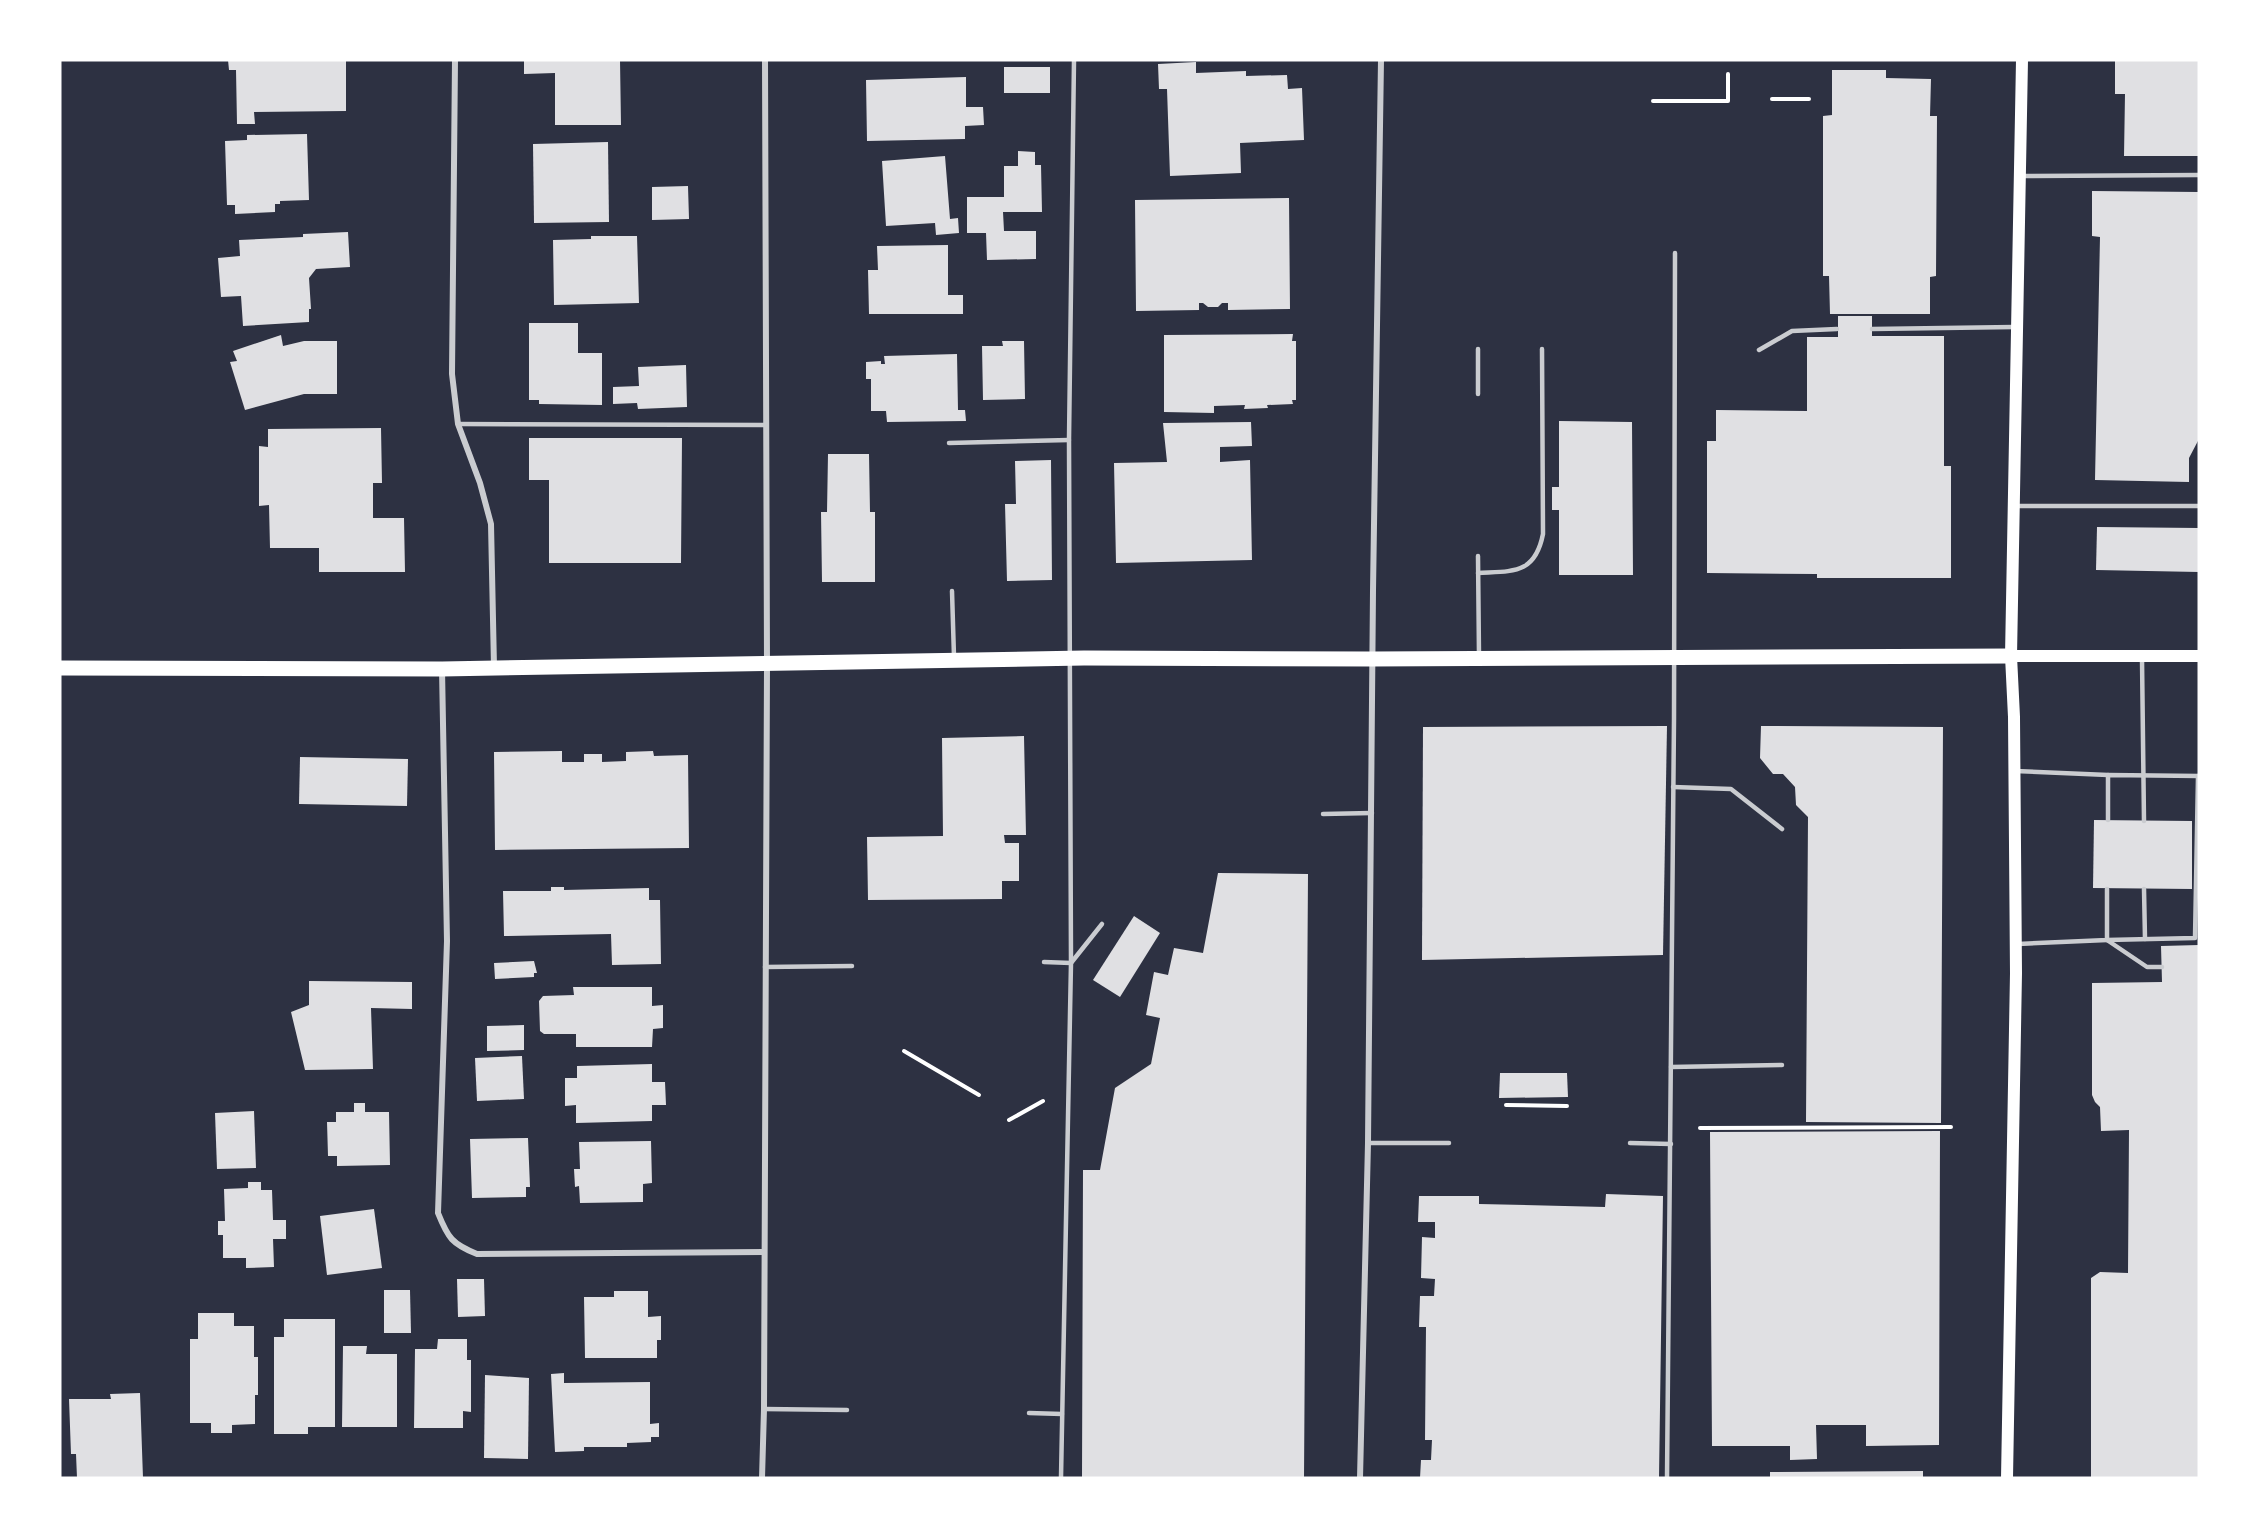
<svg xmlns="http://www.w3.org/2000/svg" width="2259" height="1538" viewBox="0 0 2259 1538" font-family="'Archivo Narrow',sans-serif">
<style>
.building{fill:#e0e0e3}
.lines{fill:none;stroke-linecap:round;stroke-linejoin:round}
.path{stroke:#fff;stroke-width:4}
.service{stroke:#caccd0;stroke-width:4.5}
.minor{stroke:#caccd0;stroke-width:6}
.secondary{stroke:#fff;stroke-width:12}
.primary{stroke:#fff;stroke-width:15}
</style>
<rect width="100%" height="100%" fill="#2d3142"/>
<!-- building -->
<g class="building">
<path d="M228 60H346V111L254 112 255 124H237L236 70H229Z"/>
<path d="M524 60H620L621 125H555V73L524 74Z"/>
<path d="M2115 60H2199V156H2124L2125 94H2115Z"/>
<path d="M1196 62V73L1246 71V76L1287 75 1288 89 1302 88 1304 140 1240 143 1241 173 1170 176 1167 89H1159L1158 64Z"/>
<rect x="1004" y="67" width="46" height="26"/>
<path d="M1832 70H1886V78L1931 79 1930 116H1937L1936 276 1930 277V314H1830L1829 276H1823V116L1832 115Z"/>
<path d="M966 77V107H983L984 125 965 126V139L867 141 866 80Z"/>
<path d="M307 134 309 200 280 201V204H275V212L235 214V205H227L225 141 247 140V135Z"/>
<path d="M608 142 609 222 534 223 533 144Z"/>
<path d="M1018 151 1035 152V165H1041L1042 212H1003L1004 231H1036V259L987 260 986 233H967V197H1004V166H1018Z"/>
<path d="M945 156 950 219 958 218 959 233 936 235 935 223 886 226 882 161Z"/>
<path d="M688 186 689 219 652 220V187Z"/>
<path d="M2092 191 2199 192V439L2189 458V482L2095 480 2100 237 2092 236Z"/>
<path d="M1289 198 1290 309 1228 310V303H1222L1218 307H1208L1203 303H1199V310L1136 311 1135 200Z"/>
<path d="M348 232 350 267 316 269 309 278 311 309H309V322L243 326 241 296 221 297 218 258 240 256 239 240 303 237V234Z"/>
<path d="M591 236H637L639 303 554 305 553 240 591 239Z"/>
<path d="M948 245V295H963V314H869L868 270H878L877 246Z"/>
<path d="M1838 316H1872V336H1944V466H1951V578H1817V574L1707 573V441H1716V410L1807 411V337H1838Z"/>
<path d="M529 323H578V353H602V405L539 404V400H529Z"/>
<path d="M1293 334 1292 341H1296V400H1292L1293 404 1267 405 1268 408 1244 409 1245 405 1214 406V413L1164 412V335Z"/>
<path d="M281 335 283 346 304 341H337V394H304L245 410 230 362 237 361 233 351Z"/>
<path d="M1002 341H1024L1025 399 983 400 982 346H1003Z"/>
<path d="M957 354 958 410H965L966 421 887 422 886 411H871V379H866V362L881 361V364H885L884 356Z"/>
<path d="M686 365 687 407 638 409 637 403 613 404V387L639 386 638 367Z"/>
<path d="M1559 421 1632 422 1633 575H1559V510H1552V487H1559Z"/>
<path d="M1251 422 1252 446 1220 447V462L1250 460 1252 560 1116 563 1114 463 1167 462 1163 423Z"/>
<path d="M381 428 382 483H373V518H404L405 572H319V548H270L269 505 259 506V446L268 447V429Z"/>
<path d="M529 438H682L681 563H549V480H529Z"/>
<path d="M828 454H869L870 512H875V582H822L821 512H827Z"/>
<path d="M1051 460 1052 580 1007 581 1005 504H1016L1015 461Z"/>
<path d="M2097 527 2199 528V572L2096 570Z"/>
<path d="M1667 726 1663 955 1422 960 1423 727Z"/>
<path d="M1761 726 1943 727 1941 1123 1806 1122 1808 817 1796 805 1795 787 1783 774H1773L1760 758Z"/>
<path d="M1024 736 1026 835H1004L1005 843H1019V881H1002V899L868 900 867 837 943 836 942 738Z"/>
<path d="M562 751V762H584V754H602V762L626 761V752L653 751 654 756 688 755 689 848 495 850 494 752Z"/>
<path d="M300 757 408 759 407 806 299 804Z"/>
<path d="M2094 820 2192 821V889L2093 888Z"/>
<path d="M1218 873 1308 874 1304 1478H1082L1083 1170H1100L1115 1088 1151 1064 1160 1018 1146 1015 1154 972 1168 975 1174 948 1203 953Z"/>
<path d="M551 887H564V890L649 888V900H660L661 964 612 965 611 934 504 936 503 891H551Z"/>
<path d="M1134 916 1160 933 1120 997 1093 980Z"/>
<path d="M2199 945V1478H2091V1278L2100 1272 2128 1273 2129 1130 2101 1131 2100 1107 2095 1102 2092 1095V983L2162 982 2161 946Z"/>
<path d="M534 961 537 973H534V977L495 979 494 963Z"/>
<path d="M309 981 412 982V1009L371 1008 373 1069 305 1070 291 1012 309 1005Z"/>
<path d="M573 987H652V1006L663 1005V1028L653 1029 652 1047H576V1034H544L540 1031 539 1001 543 996 574 995Z"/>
<path d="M524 1025V1050L487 1051V1026Z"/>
<path d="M522 1056 524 1099 477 1101 475 1058Z"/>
<path d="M652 1064V1082H665L666 1105H652V1121L576 1123V1105L565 1106V1078H577V1066Z"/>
<path d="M1500 1073H1567L1568 1097 1499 1098Z"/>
<path d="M354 1103H365V1112H389L390 1165 337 1166V1156H328L327 1122H336V1112H354Z"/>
<path d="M254 1111 256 1168 217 1169 215 1113Z"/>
<path d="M1940 1131 1939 1445 1866 1446V1425H1816L1817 1459 1790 1460V1446H1712L1710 1132Z"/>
<path d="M528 1138 530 1187H526V1197L472 1198 470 1139Z"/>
<path d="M651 1141 652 1183 643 1184V1202L580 1203 579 1186 575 1187 574 1169H580L579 1142Z"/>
<path d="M248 1182H261V1190H272L273 1220H286V1239H273L274 1267 246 1268V1258H223V1235H218V1221H225L224 1189 248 1188Z"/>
<path d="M1606 1194 1663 1196 1659 1478H1420L1421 1460H1431L1432 1440H1425L1426 1327H1419L1420 1296H1434L1435 1279 1421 1278 1422 1237 1435 1238V1222H1418L1419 1196H1479V1204L1605 1207Z"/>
<path d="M374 1209 382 1268 327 1275 320 1216Z"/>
<path d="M457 1279H484L485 1316 458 1317Z"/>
<path d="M384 1290H410L411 1333H384Z"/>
<path d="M614 1291H648V1317L661 1316V1340H657V1358H585L584 1297H614Z"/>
<path d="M198 1313H234V1326H254V1357H258V1395H255V1424L232 1425V1433H211V1423H190V1339H198Z"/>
<path d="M284 1319H335V1427H308V1434H274V1337H284Z"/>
<path d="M438 1339H467V1360H471V1412L463 1411V1428H414L415 1349H437Z"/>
<path d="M343 1346H367L366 1354H397V1427H342Z"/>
<path d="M564 1373V1383L650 1382V1424L659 1423V1437H651V1442L627 1443V1447H584V1451L555 1452 551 1374Z"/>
<path d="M485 1375 529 1378 528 1459 484 1458Z"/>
<path d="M140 1393 143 1478H77L76 1454H71L69 1399H111L110 1394Z"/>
<path d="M1923 1471V1478H1770V1472Z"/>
</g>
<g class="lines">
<!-- path -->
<g class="path">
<path d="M1772 99H1809"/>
<path d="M1653 101H1728V74"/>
<path d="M904 1051 979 1095"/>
<path d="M1506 1105 1567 1106"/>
<path d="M1009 1120 1043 1101"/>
<path d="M1700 1128 1951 1127"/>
</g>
<!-- service -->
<g class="service">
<path d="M2022 176 2199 175"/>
<path d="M1872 329 2014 327"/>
<path d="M1759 350 1792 331 1837 329"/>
<path d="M1478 394V349"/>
<path d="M458 424 766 425"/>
<path d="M949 443 1069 440"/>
<path d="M2016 506H2199"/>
<path d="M1478 556 1479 656"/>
<path d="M1478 573C1512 571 1535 575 1543 534L1542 349"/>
<path d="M952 591 954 657"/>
<path d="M2142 659 2144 821"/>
<path d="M2015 771 2108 775"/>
<path d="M1673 787 1731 789 1782 829"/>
<path d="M1323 814 1372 813"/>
<path d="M2108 820V775L2199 776"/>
<path d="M2144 889 2145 939"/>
<path d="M2107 940 2195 938 2198 776"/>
<path d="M2107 940 2147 967H2162"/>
<path d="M2018 944 2107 940V889"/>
<path d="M1044 962 1071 963 1102 924"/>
<path d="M765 967 852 966"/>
<path d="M1671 1067 1782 1065"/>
<path d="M1368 1143H1449"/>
<path d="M1630 1143 1671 1144"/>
<path d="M764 1409 847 1410"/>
<path d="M1029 1413 1062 1414"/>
<path d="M1061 1478 1071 963 1069 440 1074 60"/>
<path d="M1667 1478 1674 719 1675 253"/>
</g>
<!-- minor -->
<g class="minor">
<path d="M455 60 452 374 458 424 480 483 491 524 494 667"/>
<path d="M442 669 447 941 438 1213C448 1238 452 1244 477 1254L764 1252"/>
<path d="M762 1478 764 1409 767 665 765 60"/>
<path d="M1360 1478 1368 1143 1373 591 1381 60"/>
</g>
<!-- secondary -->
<g class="secondary">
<path d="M2011 656H2199"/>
<path d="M2007 1478 2016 973 2014 717 2011 656 2022 60"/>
</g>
<!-- primary -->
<path class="primary" d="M60 668 442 669 1084 658 1372 659 2011 656"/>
</g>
<!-- border -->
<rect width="2259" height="1538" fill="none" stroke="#ffffff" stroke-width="123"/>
</svg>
